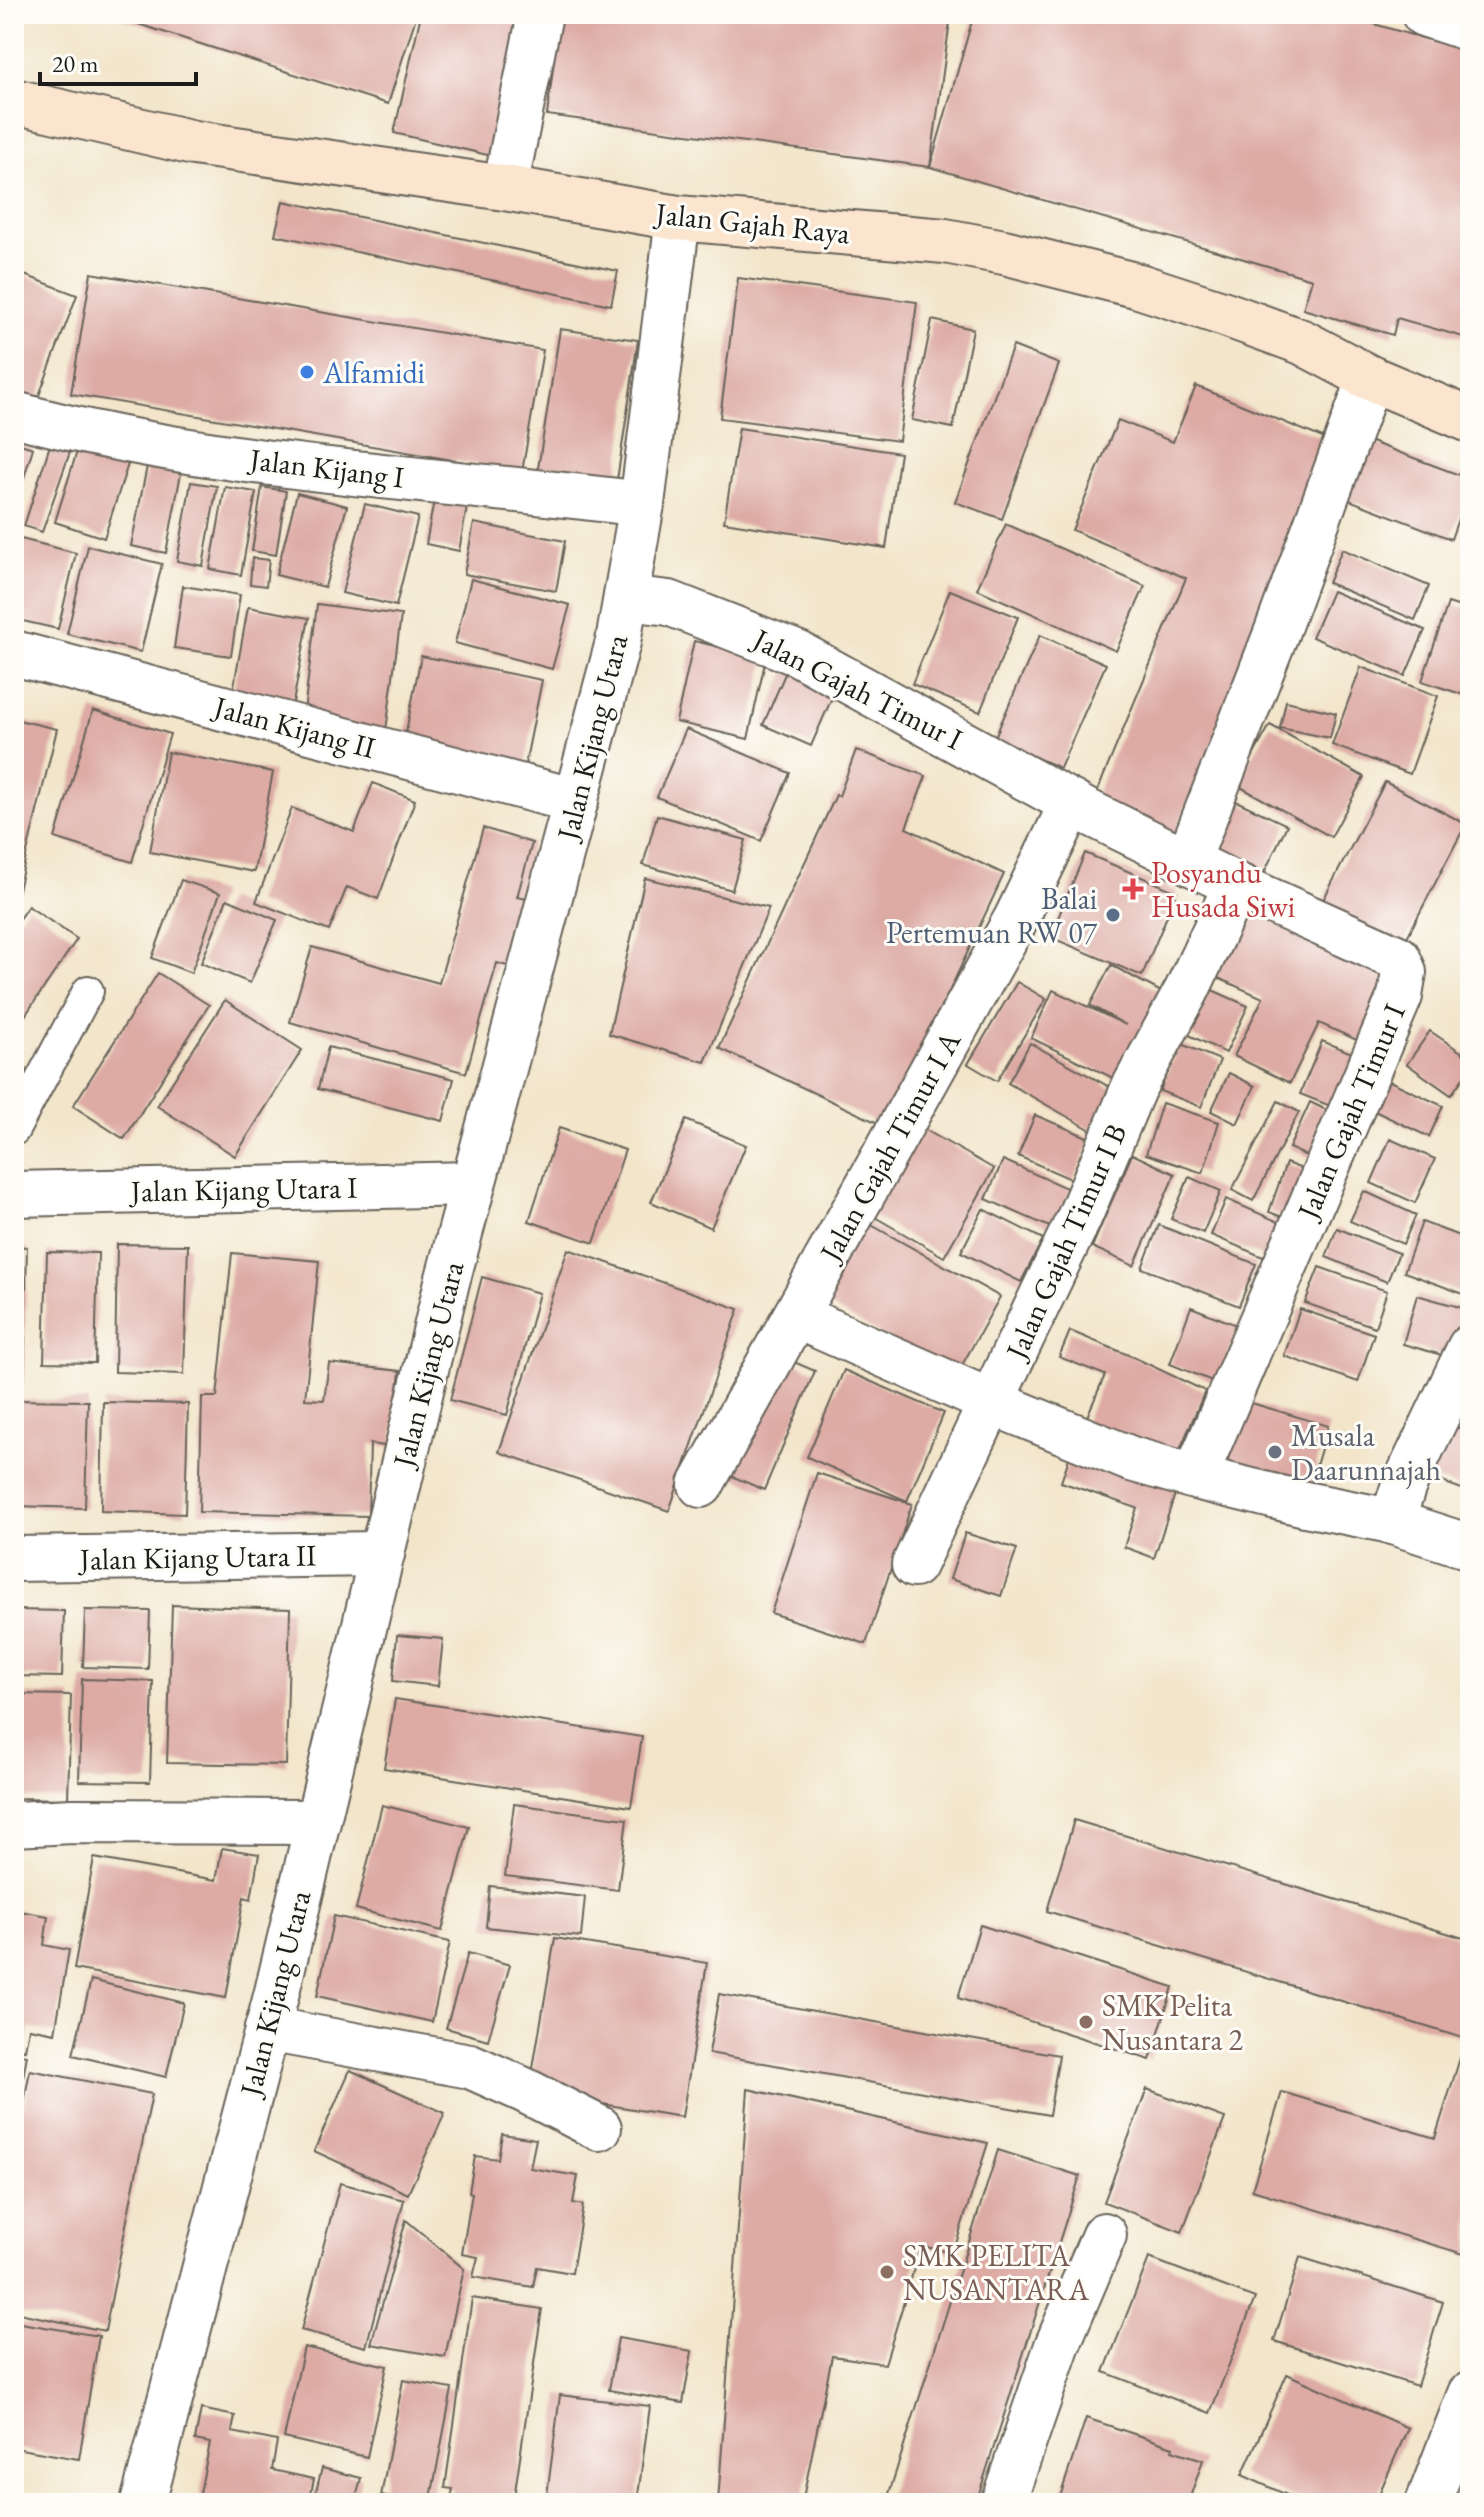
<svg xmlns="http://www.w3.org/2000/svg" width="1484" height="2517" viewBox="0 0 1484 2517" font-family="'EB Garamond',serif">
<style>
.building{fill:#ddaaa4}
.lines{fill:none;stroke-linecap:round;stroke-linejoin:round}
.lane-casing{stroke:#676259;stroke-width:34}
.street-casing{stroke:#676259;stroke-width:48}
.secondary-casing{stroke:#676259;stroke-width:48}
.lane{stroke:#fff;stroke-width:30}
.street{stroke:#fff;stroke-width:44}
.secondary{stroke:#fbe5cf;stroke-width:44}
.shop-dot{fill:#3f7fe0;stroke:#fdfcf7;stroke-width:3}
.health-dot{fill:#e0444e;stroke:#fdfcf7;stroke-width:3}
.service-dot{fill:#5c6f8a;stroke:#fdfcf7;stroke-width:3}
.worship-dot{fill:#6b7280;stroke:#fdfcf7;stroke-width:3}
.education-dot{fill:#8d6e63;stroke:#fdfcf7;stroke-width:3}
.labels{text-anchor:middle;dominant-baseline:central;stroke-width:6;stroke-linejoin:round;paint-order:stroke}
.street-label{font-size:30px;fill:#1c1c1c;stroke:#fdfcf7}
.shop-label{font-size:30px;fill:#366cbe;stroke:#fdfcf7;text-anchor:start}
.health-label{font-size:30px;fill:#be3a42;stroke:#fdfcf7;text-anchor:start}
.service-label{font-size:30px;fill:#4e5e75;stroke:#fdfcf7;text-anchor:end}
.worship-label{font-size:30px;fill:#5b616d;stroke:#fdfcf7;text-anchor:start}
.education-label{font-size:30px;fill:#785e54;stroke:#fdfcf7;text-anchor:start}
</style>
<rect width="100%" height="100%" fill="#fdfcf7"/>
<filter id="ink" filterUnits="userSpaceOnUse"><feTurbulence type="fractalNoise" baseFrequency=".0125" numOctaves="2"/><feDisplacementMap in="SourceGraphic" scale="16" xChannelSelector="R" yChannelSelector="G"/><feConvolveMatrix kernelMatrix="1 2 1 2 8 2 1 2 1" color-interpolation-filters="sRGB"/></filter>
<filter id="wash" filterUnits="userSpaceOnUse"><feTurbulence type="fractalNoise" baseFrequency=".006" numOctaves="4" result="noise"/><feDisplacementMap in="SourceGraphic" scale="32" xChannelSelector="R" yChannelSelector="G"/><feGaussianBlur stdDeviation="1.8" result="paint"/><feColorMatrix in="noise" values="0 0 0 0 0 0 0 0 0 0 0 0 0 0 0 0 0 1.4 0 .05"/><feComposite in="paint" operator="in"/></filter>
<g filter="url(#wash)">
<rect width="100%" height="100%" fill="#f2e5ca"/>
<g id="blocks">
<!-- building -->
<g class="building">
<path d="M107 14H417L388 104Z"/>
<path d="M421 14H524L492 156 394 133Z"/>
<path d="M560 14H951L930 167 974 14H1340L1470 52V339L1397 318 1393 335 1303 309 1312 279 930 167 547 115Z"/>
<path d="M283 201 618 271 611 305 275 235Z"/>
<path d="M14 271 77 295 35 406 14 398Z"/>
<path d="M91 273 543 350 522 472 71 394Z"/>
<path d="M738 278 917 302 899 441 720 418Z"/>
<path d="M932 320 973 329 953 428 912 420Z"/>
<path d="M560 329 638 340 616 487 537 475Z"/>
<path d="M1013 346 1059 364 1002 519 955 502Z"/>
<path d="M1196 386 1335 443 1173 838 1092 804 1186 578 1072 530 1118 420 1173 442Z"/>
<path d="M739 428 900 453 886 548 724 522Z"/>
<path d="M1358 437 1470 479V485L1451 539 1336 495Z"/>
<path d="M14 442 33 448 15 507H14Z"/>
<path d="M50 445 70 452 42 532 24 526Z"/>
<path d="M78 448 128 464 104 538 55 522Z"/>
<path d="M147 466 181 473 166 553 131 546Z"/>
<path d="M191 482 217 486 203 566 177 561Z"/>
<path d="M225 487 256 492 241 575 210 569Z"/>
<path d="M262 487 286 491 276 555 252 551Z"/>
<path d="M297 493 347 506 325 587 276 575Z"/>
<path d="M434 500 467 507 459 551 426 544Z"/>
<path d="M365 504 418 517 396 606 342 593Z"/>
<path d="M474 523 565 541 556 591 464 574Z"/>
<path d="M1006 524 1145 586 1116 651 977 589Z"/>
<path d="M21 539 76 553 58 629 14 619V569Z"/>
<path d="M88 546 162 564 141 652 67 634Z"/>
<path d="M1342 549 1429 586 1415 620 1328 583Z"/>
<path d="M252 558 269 560 266 586 250 584Z"/>
<path d="M471 579 570 605 552 669 455 643Z"/>
<path d="M183 586 240 595 231 656 174 648Z"/>
<path d="M950 590 1018 617 980 712 912 684Z"/>
<path d="M1332 591 1425 630 1405 676 1312 637Z"/>
<path d="M1448 603 1470 610V697L1422 681Z"/>
<path d="M317 604 401 615 386 731 303 721Z"/>
<path d="M248 607 309 618 292 708 232 697Z"/>
<path d="M1040 635 1106 664 1060 768 994 739Z"/>
<path d="M694 641 766 658 748 739 676 722Z"/>
<path d="M421 656 542 680 523 775 402 752Z"/>
<path d="M790 662 838 684 811 746 763 725Z"/>
<path d="M1361 667 1438 696 1410 774 1332 745Z"/>
<path d="M1286 701 1336 713 1330 738 1280 728Z"/>
<path d="M93 710 170 734 132 862 55 838Z"/>
<path d="M14 719 57 729 15 902H14Z"/>
<path d="M1270 725 1364 777 1331 837 1237 785Z"/>
<path d="M686 729 790 773 761 841 657 797Z"/>
<path d="M856 750 926 776 906 828 1004 874 886 1127 719 1048 836 795 839 796Z"/>
<path d="M168 752 273 772 254 872 150 852Z"/>
<path d="M1385 782 1466 824 1403 945 1322 902Z"/>
<path d="M373 783 415 800 378 899 347 887 329 931 256 902 292 808 354 832Z"/>
<path d="M1234 800 1287 825 1264 873 1212 849Z"/>
<path d="M657 815 746 840 732 890 643 865Z"/>
<path d="M483 828 532 843 517 897 532 900 514 968 497 963 466 1073 290 1022 312 947 439 983Z"/>
<path d="M1085 853 1177 892 1142 976 1050 937Z"/>
<path d="M645 878 769 908 705 1062 609 1034Z"/>
<path d="M181 880 220 893 191 973 152 958Z"/>
<path d="M227 899 277 920 250 983 201 963Z"/>
<path d="M1240 902 1403 974 1370 1046 1319 1023 1290 1083 1234 1056 1263 998 1209 974Z"/>
<path d="M28 906 77 939 14 1032V926Z"/>
<path d="M1111 965 1165 994 1121 1082 1031 1038 1053 990 1126 1025 1090 1005Z"/>
<path d="M158 973 209 1005 124 1139 73 1106Z"/>
<path d="M1017 982 1046 999 997 1081 968 1064Z"/>
<path d="M1210 989 1248 1006 1226 1053 1189 1035Z"/>
<path d="M225 1000 302 1050 235 1156 157 1106Z"/>
<path d="M1430 1031 1470 1058V1068L1451 1095 1407 1064Z"/>
<path d="M1322 1041 1369 1060 1348 1113 1300 1094Z"/>
<path d="M1030 1043 1113 1089 1091 1130 1008 1083Z"/>
<path d="M1179 1043 1220 1060 1201 1107 1160 1091Z"/>
<path d="M328 1047 454 1079 443 1121 318 1089Z"/>
<path d="M1229 1073 1255 1086 1237 1124 1211 1111Z"/>
<path d="M1379 1076 1443 1106 1429 1137 1364 1106Z"/>
<path d="M1278 1101 1299 1112 1253 1201 1232 1190Z"/>
<path d="M1310 1102 1345 1119 1324 1164 1289 1148Z"/>
<path d="M1162 1103 1219 1122 1203 1173 1146 1154Z"/>
<path d="M1035 1115 1092 1139 1073 1180 1018 1156Z"/>
<path d="M686 1120 746 1145 711 1228 651 1202Z"/>
<path d="M559 1128 625 1150 594 1243 529 1221Z"/>
<path d="M922 1128 994 1169 944 1257 873 1216Z"/>
<path d="M1390 1139 1435 1159 1415 1203 1371 1183Z"/>
<path d="M1132 1154 1175 1174 1134 1266 1092 1247Z"/>
<path d="M1003 1160 1071 1190 1054 1229 986 1199Z"/>
<path d="M1286 1163 1316 1174 1299 1223 1269 1212Z"/>
<path d="M1189 1177 1221 1191 1203 1233 1171 1219Z"/>
<path d="M1364 1191 1416 1215 1403 1244 1350 1221Z"/>
<path d="M1226 1199 1297 1230 1282 1265 1211 1235Z"/>
<path d="M983 1209 1043 1239 1021 1282 961 1252Z"/>
<path d="M866 1222 1000 1297 956 1376 822 1302Z"/>
<path d="M1422 1222 1470 1240 1469 1296 1404 1272Z"/>
<path d="M1159 1225 1256 1264 1239 1306 1142 1268Z"/>
<path d="M1337 1228 1399 1253 1387 1282 1326 1257Z"/>
<path d="M117 1244 188 1245 184 1374 115 1372Z"/>
<path d="M14 1246 27 1247 24 1379H14Z"/>
<path d="M568 1249 739 1309 669 1511 499 1452Z"/>
<path d="M47 1252 98 1253 95 1363 44 1362Z"/>
<path d="M232 1253 319 1261 305 1399 324 1400 329 1363 400 1371 392 1447 370 1444 368 1516 199 1512 202 1397H217Z"/>
<path d="M1319 1267 1387 1291 1375 1327 1305 1303Z"/>
<path d="M482 1277 539 1293 507 1415 450 1400Z"/>
<path d="M1417 1295 1470 1310 1456 1359 1403 1344Z"/>
<path d="M1191 1307 1239 1326 1217 1383 1170 1364Z"/>
<path d="M1300 1309 1374 1334 1358 1382 1284 1356Z"/>
<path d="M1070 1331 1131 1356 1205 1391 1173 1466 1083 1426 1105 1375 1059 1357Z"/>
<path d="M780 1356 815 1371 764 1490 729 1475Z"/>
<path d="M844 1370 944 1413 907 1501 807 1457Z"/>
<path d="M14 1400 88 1401 85 1508 14 1506Z"/>
<path d="M1245 1401 1328 1426 1305 1502 1223 1477Z"/>
<path d="M103 1402 188 1404 185 1514 101 1511Z"/>
<path d="M1444 1423 1470 1432V1492L1426 1476Z"/>
<path d="M1072 1449 1178 1485 1154 1558 1124 1547 1137 1508 1061 1482Z"/>
<path d="M817 1473 912 1504 866 1644 771 1613Z"/>
<path d="M965 1533 1017 1549 1001 1596 950 1579Z"/>
<path d="M172 1605 290 1609 286 1765 167 1763Z"/>
<path d="M14 1610 64 1611 62 1677 14 1676Z"/>
<path d="M85 1610 150 1611 148 1669 83 1667Z"/>
<path d="M397 1635 443 1639 438 1686 393 1681Z"/>
<path d="M82 1679 153 1681 150 1782 79 1781Z"/>
<path d="M14 1694 71 1695 68 1799 14 1798Z"/>
<path d="M395 1699 642 1737 631 1807 384 1768Z"/>
<path d="M514 1804 627 1819 618 1890 505 1876Z"/>
<path d="M382 1805 469 1827 442 1931 356 1909Z"/>
<path d="M1074 1820 1470 1940V2256L1252 2190 1282 2092 1435 2138 1466 2039 1047 1911Z"/>
<path d="M222 1848 259 1854 251 1899 244 1897 226 1998 74 1969 94 1858 216 1880Z"/>
<path d="M490 1886 585 1897 581 1937 486 1927Z"/>
<path d="M14 1910 48 1916 44 1945 69 1950 55 2033 29 2028 25 2050 14 2048Z"/>
<path d="M334 1916 450 1942 432 2022 317 1996Z"/>
<path d="M980 1925 1173 1987 1150 2060 958 1998Z"/>
<path d="M555 1938 707 1963 682 2117 529 2092Z"/>
<path d="M468 1953 510 1965 488 2040 446 2028Z"/>
<path d="M91 1980 184 2003 166 2077 73 2055Z"/>
<path d="M719 1994 1059 2055 1049 2115 709 2053Z"/>
<path d="M14 2053 27 2055 19 2100H14Z"/>
<path d="M30 2070 152 2094 105 2331 14 2312V2106L23 2108Z"/>
<path d="M350 2070 445 2113 408 2194 314 2151Z"/>
<path d="M748 2089 988 2143 953 2253 921 2246 885 2364 832 2356 802 2503H718Z"/>
<path d="M1147 2089 1225 2118 1182 2232 1104 2202Z"/>
<path d="M502 2134 536 2139 530 2168 578 2176 573 2203 583 2205 572 2273 537 2267 533 2287 473 2277 478 2257 462 2254 472 2193 469 2192 475 2156 498 2159Z"/>
<path d="M998 2150 1080 2176 976 2503H886Z"/>
<path d="M340 2183 404 2200 366 2347 301 2330Z"/>
<path d="M406 2220 464 2269 445 2357 371 2344Z"/>
<path d="M1300 2257 1443 2302 1417 2386 1274 2341Z"/>
<path d="M1149 2258 1255 2298 1210 2413 1104 2372Z"/>
<path d="M472 2298 542 2309 514 2498 502 2496 500 2503H450L453 2489 445 2488Z"/>
<path d="M14 2322 99 2336 79 2459 14 2448Z"/>
<path d="M618 2338 692 2351 683 2403 609 2390Z"/>
<path d="M304 2347 387 2366 367 2457 284 2438Z"/>
<path d="M1287 2374 1408 2428 1375 2503H1305L1242 2475Z"/>
<path d="M403 2380 452 2389 430 2503H415L381 2496Z"/>
<path d="M560 2395 650 2406 637 2503H546Z"/>
<path d="M201 2409 235 2416 232 2432 277 2441 272 2470 314 2479 309 2503H198L210 2443 195 2440Z"/>
<path d="M1086 2418 1173 2447 1172 2450 1203 2460 1188 2503H1058Z"/>
<path d="M322 2468 361 2478 355 2503H313Z"/>
</g>
</g>
</g>
<g filter="url(#ink)">
<use href="#blocks" fill-opacity="0" stroke="#676259" stroke-width="2"/>
<g class="lines">
<defs>
<path id="lane" d="M14 1130 88 991"/>
<g id="street">
<path d="M1424 14 1470 29"/>
<path d="M505 188 540 14"/>
<path d="M14 414C216 469 435 478 642 504"/>
<path d="M626 598 669 603 799 654 1088 812 1236 885 1398 958 1404 972 1400 996 1195 1477 1305 1504 1386 1520 1470 1547"/>
<path d="M14 653 576 801"/>
<path d="M1188 860 1277 631 1370 378"/>
<path d="M14 1194 473 1184"/>
<path d="M796 1316 991 1402 914 1565"/>
<path d="M1195 1477 1131 1459 991 1402 1079 1218 1133 1089 1187 990 1236 885"/>
<path d="M701 1485 1016 919 1072 803"/>
<path d="M1392 1522 1404 1485 1470 1347"/>
<path d="M14 1559 382 1554"/>
<path d="M14 1824 72 1821 318 1822"/>
<path d="M267 2029 470 2066 524 2090 599 2128"/>
<path d="M143 2503 276 1996 447 1282 618 642 642 504 678 218"/>
<path d="M1003 2503 1057 2346 1104 2235"/>
<path d="M1428 2503 1470 2394"/>
</g>
<path id="secondary" d="M14 101 194 143 505 188 678 218 945 241 1004 252 1139 286 1225 314 1302 342 1370 378 1470 420"/>
</defs>
<!-- lane casing -->
<use href="#lane" class="lane-casing"/>
<!-- street casing -->
<use href="#street" class="street-casing"/>
<!-- secondary casing -->
<use href="#secondary" class="secondary-casing"/>
<!-- lane -->
<use href="#lane" class="lane"/>
<!-- street -->
<use href="#street" class="street"/>
<!-- secondary -->
<use href="#secondary" class="secondary"/>
</g>
</g>
<!-- markers -->
<circle class="shop-dot" cx="307" cy="372" r="8"/>
<path class="health-dot" d="M1129 877h8v8h8v8h-8v8h-8v-8h-8v-8h8z"/>
<circle class="service-dot" cx="1113" cy="915" r="8"/>
<circle class="worship-dot" cx="1275" cy="1452" r="8"/>
<g class="education-dot">
<circle cx="1086" cy="2022" r="8"/>
<circle cx="887" cy="2272" r="8"/>
</g>
<g class="labels">
<!-- street labels -->
<g class="street-label">
<text transform="translate(753 223) rotate(6)">Jalan Gajah Raya</text>
<text transform="translate(327 468) rotate(7)">Jalan Kijang I</text>
<text transform="translate(858 689) rotate(27)">Jalan Gajah Timur I</text>
<text transform="translate(295 727) rotate(15)">Jalan Kijang II</text>
<text transform="translate(592 737) rotate(-76)">Jalan Kijang Utara</text>
<text transform="translate(1351 1111) rotate(-67)">Jalan Gajah Timur I</text>
<text transform="translate(890 1146) rotate(-61)">Jalan Gajah Timur I A</text>
<text transform="translate(244 1189) rotate(-1)">Jalan Kijang Utara I</text>
<text transform="translate(1066 1241) rotate(-66)">Jalan Gajah Timur I B</text>
<text transform="translate(428 1364) rotate(-76)">Jalan Kijang Utara</text>
<text transform="translate(198 1557) rotate(-1)">Jalan Kijang Utara II</text>
<text transform="translate(275 1993) rotate(-76)">Jalan Kijang Utara</text>
</g>
<!-- shop labels -->
<g class="shop-label">
<text x="323" y="372">Alfamidi</text>
</g>
<!-- health labels -->
<g class="health-label">
<text x="1151" y="872">Posyandu<tspan x="1151" dy="34">Husada Siwi</tspan></text>
</g>
<!-- service labels -->
<g class="service-label">
<text x="1097" y="898">Balai<tspan x="1097" dy="34">Pertemuan RW 07</tspan></text>
</g>
<!-- worship labels -->
<g class="worship-label">
<text x="1291" y="1435">Musala<tspan x="1291" dy="34">Daarunnajah</tspan></text>
</g>
<!-- education labels -->
<g class="education-label">
<text x="1102" y="2005">SMK Pelita<tspan x="1102" dy="34">Nusantara 2</tspan></text>
<text x="903" y="2255">SMK PELITA<tspan x="903" dy="34">NUSANTARA</tspan></text>
</g>
</g>
<!-- margin -->
<rect width="1484" height="2517" fill="none" stroke="#fdfcf7" stroke-width="48"/>
<!-- scale -->
<path d="M40 72v12h156v-12" fill="none" stroke="#1c1c1c" stroke-width="4"/>
<text x="52" y="72" font-size="24" fill="#1c1c1c" stroke="#fdfcf7" stroke-width="6" paint-order="stroke">20 m</text>
</svg>
